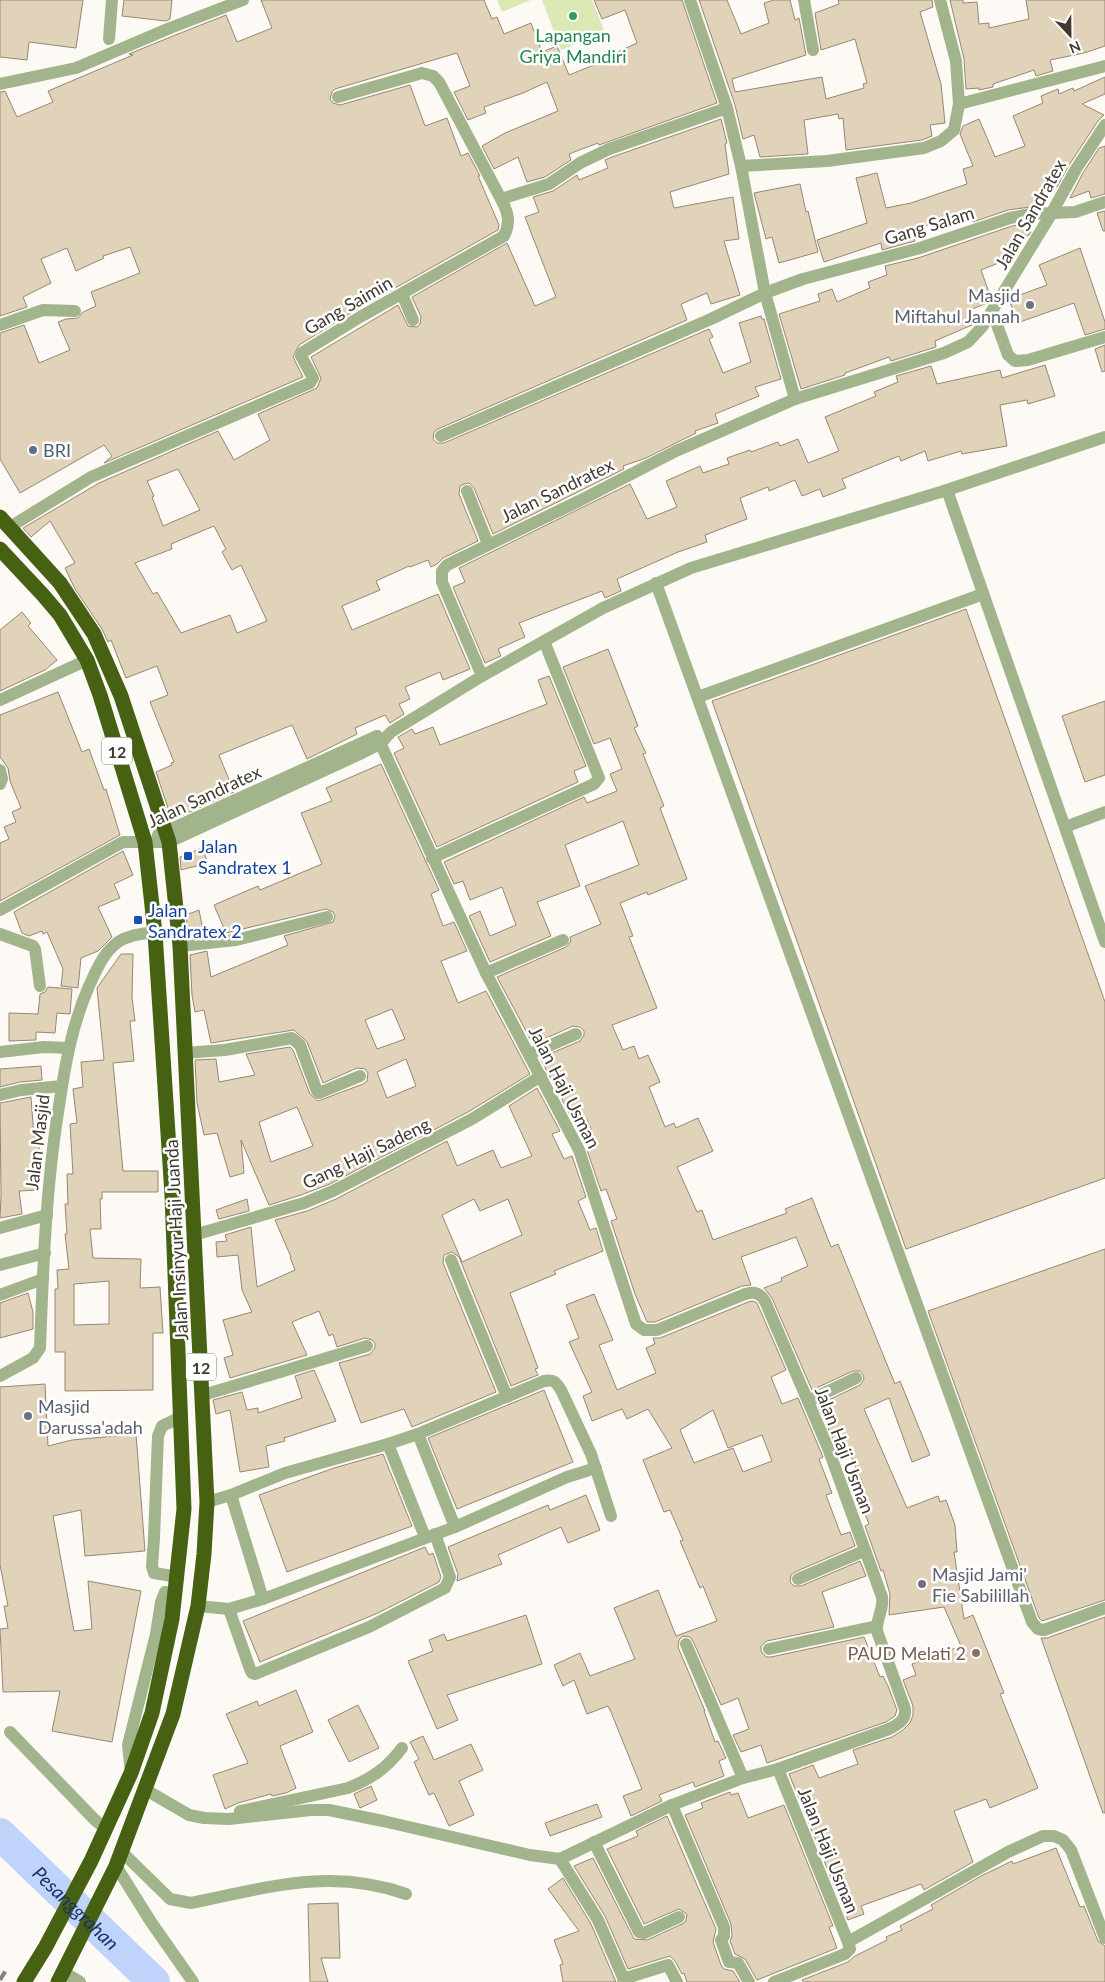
<svg xmlns="http://www.w3.org/2000/svg" width="1105" height="1982" viewBox="0 0 1105 1982" font-family="Lato,sans-serif">
<style>
.green{fill:#dce9b4}
.lines{fill:none;stroke-linecap:round;stroke-linejoin:round}
.river{stroke:#bfd3fb;stroke-width:32}
.building{fill:#e1d2ba;stroke:#968772;fill-rule:evenodd}
.minor{stroke:#a2b48b;stroke-width:12}
.highway{stroke:#466112;stroke-width:15}
.rail{stroke:#868179;stroke-width:4;stroke-dasharray:10 5;stroke-linecap:butt}
.leisure-dot{fill:#2e9e5b;stroke:#fff;stroke-width:2}
.worship-dot{fill:#6b7280;stroke:#fff;stroke-width:2}
.service-dot{fill:#5c6f8a;stroke:#fff;stroke-width:2}
.transit-dot{fill:#1a4fb4;stroke:#fff;stroke-width:2}
.education-dot{fill:#8d6e63;stroke:#fff;stroke-width:2}
.labels{text-anchor:middle;dominant-baseline:central;stroke-width:5;stroke-linejoin:round;paint-order:stroke}
.shield{fill:#fff;stroke:#79746d;stroke-width:1}
.shield-label{font-size:16px;font-weight:bold;fill:#3f392f}
.leisure-label{font-size:18px;fill:#27864d;stroke:#fff}
.street-label{font-size:18px;fill:#3f392f;stroke:#fff}
.worship-label{font-size:18px;fill:#5b616d;stroke:#fff;text-anchor:start}
.service-label{font-size:18px;fill:#4e5e75;stroke:#fff;text-anchor:start}
.transit-label{font-size:18px;fill:#164399;stroke:#fff;text-anchor:start}
.education-label{font-size:18px;fill:#785e54;stroke:#fff;text-anchor:end}
.water-label{font-size:19px;font-style:italic;fill:#1a316b;stroke:#fff}
</style>
<rect width="100%" height="100%" fill="#fdfaf5"/>
<!-- green -->
<g class="green">
<path d="M497 0H531L502 12Z"/>
<path d="M542 0H592L605 33 561 50Z"/>
</g>
<g class="lines">
<!-- river -->
<path class="river" id="s1" d="M0 1834 154 1982"/>
</g>
<!-- building -->
<g class="building">
<path d="M0 0H83L76 48 29 42 27 60 0 57Z"/>
<path d="M124 0H172L170 19 166 21 122 16Z"/>
<path d="M261 0H484L492 19 497 17 504 34 531 23 542 52 557 46 569 75 601 62 600 60 637 43 625 10 602 19 594 0H682L717 103 599 145 598 143 569 154 571 160 545 177 527 182 518 157 494 169 482 146 505 133 558 111 547 82 523 93 484 107 486 113 468 120 454 92 470 86 457 53 335 89 332 92 330 99 333 103 340 105 410 85 425 126 447 118 461 156 468 153 480 176H478L499 225 498 230 356 310 299 345 293 357 303 377 104 463 112 456 104 445 20 493 0 459V333L24 325 39 363 70 350 58 322 66 319 78 318 83 312 96 306 91 292 140 273 130 247 103 256 104 258 76 271 67 248 41 259 51 283 23 297 27 307 0 316V92L5 91 17 117 53 102 48 91 133 55 129 54 173 36 226 15 237 42 272 28Z"/>
<path d="M699 0H727L741 34 769 23 764 3 774 0H790L795 20 799 18 806 55 732 79 735 92 822 77 826 99 864 88 863 84 867 83 855 39 821 50 815 13 839 4 838 0H932L933 7 920 12 941 84 945 123 930 125 932 136 922 140 846 150 843 118 839 119 838 114 804 120 808 154 760 157 754 135 743 139 735 105Z"/>
<path d="M950 0H963V3L977 2 979 24 989 23V28L1029 19 1026 0H1105V46L1084 53 1050 60 1053 71 1036 76 1034 70 993 84V87L979 90V88L966 89 964 59Z"/>
<path d="M1105 77V94L1082 104 1104 115 1098 121 1069 165 1057 187 1034 196 1037 206 1008 210 973 222 969 211 913 230 915 241 882 250 881 243 824 262 817 240 867 223 856 178 877 173 886 208 911 203 967 184 963 169 973 166 960 134 963 126 979 119 995 157 1025 146 1013 116 1043 103 1041 96 1058 89 1059 94 1073 88 1074 91Z"/>
<path d="M721 119 727 143 725 144 729 174 670 192 674 208 733 197 739 239 724 241 740 295 711 304 707 293 681 304 687 320 438 429 434 432 433 439 437 443H444L709 329 713 337 709 339 723 373 751 362 739 323 761 316 762 319H764L781 379 755 387 759 396 715 414 718 423 695 431 696 433 646 458 623 466 624 469 493 534 474 488 469 483 464 484 460 486 459 494 478 541 443 558 437 564 431 567 428 560 410 567 409 566 376 581 380 590 342 606 352 630 438 594 470 669 443 680 440 672 405 687 410 699 399 704 404 714 390 723 385 715 355 728 357 734 307 759 292 725 219 755 234 792 172 820 156 772 172 765 171 763 174 762 150 702 168 695 157 666 126 678 111 640 108 642 102 629 75 589 65 568 75 563 50 521 31 537 23 528 99 483 218 431 234 460 270 440 258 414 317 388 321 378 311 357 398 305 408 326 417 327 420 324 421 317 412 297 507 243 535 306 556 297 525 217 539 212 533 197 553 191 577 175 579 180 608 168 605 160 612 157ZM178 469 200 510 163 526 152 497 154 496 147 481ZM214 526 226 549 222 552 232 570 241 565 267 621 237 633 230 615 181 633 157 592 153 594 135 563 172 549 171 544Z"/>
<path d="M1105 146V194L1091 198 1089 191 1070 198 1083 173 1099 148Z"/>
<path d="M800 184 806 212 808 211 818 252 779 263 772 237 766 239 754 193Z"/>
<path d="M1105 211V231H1103L1097 213Z"/>
<path d="M1027 223 1031 232 1029 235 1014 242 1016 250 1003 254 1006 260 981 270 991 298 987 303 970 310 975 322 974 324 935 341 936 347 891 361 889 357 845 373V375L801 389 779 314 820 301 818 294 832 289 837 302 870 288 868 282 887 275 885 266 918 258 1012 226Z"/>
<path d="M1080 248 1105 322V329L1085 335 1074 303 1017 323 1009 299 1047 285 1039 265Z"/>
<path d="M1105 345V371L1102 372 1095 349Z"/>
<path d="M1045 365 1055 396 1028 404 1027 400 1000 405 1007 446 962 454 961 451 928 461 925 451 901 461 899 456 842 479 846 488 823 497 820 489 802 496 795 480 769 491 768 487 740 498 747 519 705 535 707 542 678 552 617 579 621 591 605 598 602 591 519 623 525 637 498 649 501 656 485 663 453 587 465 582 459 568 630 484 647 519 677 507 666 481 700 466 703 473 729 464 727 458 750 450 751 452 778 442 780 446 798 439 808 463 839 451 825 417 876 396 874 392 898 382 896 376 931 366 937 384 1000 370 1002 378Z"/>
<path d="M966 609 1105 1002V1178L906 1249 712 701Z"/>
<path d="M22 612 31 623 28 626 57 660 45 670 0 691V630Z"/>
<path d="M608 649 638 726 634 728 646 753 643 754 664 806 660 808 687 879 648 895 647 892 620 903 633 936 629 937 657 1008 612 1025 623 1050 634 1046 639 1059 648 1055 660 1082 649 1087 665 1127 674 1123 676 1128 698 1118 713 1151 677 1167 697 1212 702 1210 713 1240 787 1213 785 1209 812 1198 831 1247 838 1244 895 1384 900 1381 930 1455 912 1462 889 1398 864 1409 907 1508 938 1496 940 1502 946 1500 955 1525 957 1552H954L964 1619 973 1615 1004 1693 1000 1694 1038 1788 990 1808 986 1799 954 1811 973 1862 924 1890 921 1884 861 1906 864 1914 848 1920 789 1774 813 1765 819 1778 858 1764 853 1750 892 1737 903 1730 910 1723 913 1715V1706L903 1680 916 1675 912 1664 961 1646 944 1607 889 1615 890 1594 883 1570 881 1571 865 1526 869 1524 855 1489 864 1486 847 1447 838 1451 818 1405 860 1385 864 1379 863 1375 860 1371H853L812 1390 772 1298 764 1288 782 1281 781 1278 808 1266 796 1237 741 1257 751 1285 742 1286 655 1322H647L635 1294 611 1221 617 1219 606 1189 601 1191 587 1150 598 1146 587 1119 575 1124 540 1058 580 1041 584 1035V1031L580 1027 573 1026 533 1044 497 977 566 947 571 941 570 937 601 924 585 886 639 865 623 821 565 845 580 886 537 902 551 936 490 962 469 916 480 911 490 936 516 925 502 887 470 900 463 881 454 884 444 862 584 797 587 803 617 791 610 774 622 769 610 738 594 744 563 667Z"/>
<path d="M549 676 586 766 574 771 578 782 437 847 394 753 404 748 398 737 412 729 415 734 433 727 440 745 547 704 538 680Z"/>
<path d="M58 692 82 752 89 749 104 790 106 789 120 835 0 901V843L9 839 4 827 16 822 12 812 21 808 10 781 8 768 0 757V715Z"/>
<path d="M1105 701V775L1085 782 1062 716Z"/>
<path d="M381 764 439 890 431 894 443 926 454 922 467 951 441 961 458 1003 486 991 530 1074 468 1112 330 1184 301 1195 269 1205 241 1140 244 1173 230 1177 217 1133 204 1135 197 1103 195 1060 216 1059 219 1082 255 1075 246 1054 290 1047 293 1050 310 1094 318 1101 363 1084 367 1081 368 1073 365 1069 357 1068 323 1083 307 1042 294 1030 211 1043 204 1010 195 1012 192 995 190 955 207 951 211 977 288 945 284 936 333 922 335 916 333 912 326 909 226 933 214 905 258 886 260 890 322 864 301 813 332 801 326 788ZM392 1009 405 1039 377 1049 365 1020ZM406 1059 416 1086 387 1098 377 1072ZM297 1107 313 1146 271 1162 259 1122Z"/>
<path d="M202 848 208 863 181 870 180 857Z"/>
<path d="M123 851 133 875 114 884 120 898 98 907 112 937 98 951 81 958 78 988 61 986 63 969 47 932 43 934 42 931 29 936 22 933 14 912Z"/>
<path d="M199 910 204 935 192 937 187 924 186 915Z"/>
<path d="M121 954H133L132 997 135 1021H130L134 1061 113 1063 123 1171H158V1192H102V1199H100L101 1229H90L93 1258 141 1259 140 1288 160 1287 163 1333H153V1390L65 1391V1352H55V1289H58L57 1270 69 1269 65 1234H67L65 1204H68L67 1174H73L70 1124 77 1123 73 1089 83 1087 81 1062 104 1060 97 988ZM109 1281V1324L74 1325V1284Z"/>
<path d="M48 987 72 989 70 1014 57 1013 55 1033 36 1032V1040L9 1041V1013L38 1014 40 994 45 992Z"/>
<path d="M41 1066 42 1080 20 1082 0 1087V1069Z"/>
<path d="M537 1088 560 1131 552 1134 564 1159 572 1156 586 1197 578 1201 590 1230 596 1228 603 1251 554 1271 556 1274 510 1293 538 1368 535 1369 538 1375 511 1386 459 1257 452 1252 444 1255 443 1263 496 1392 412 1427 404 1409 361 1423 339 1363 370 1354 375 1348V1343L372 1340 365 1338 337 1347 333 1334 329 1336 319 1311 292 1322 307 1355 230 1378 224 1358 233 1355 223 1320 252 1312 242 1290 238 1255 217 1257 216 1242 227 1241 225 1235 251 1227 257 1287 295 1270 290 1257H291L275 1220 307 1211 336 1199 447 1141 457 1166 493 1150 501 1168 532 1156 509 1106ZM474 1199 480 1211 508 1199 522 1235 462 1262 442 1215Z"/>
<path d="M31 1097 34 1137H39V1190L19 1191 22 1214 0 1218 1 1195 0 1103Z"/>
<path d="M247 1199 249 1211 219 1219 216 1210Z"/>
<path d="M1105 1249V1600L1042 1621 1039 1618 928 1311Z"/>
<path d="M28 1293 33 1312V1329L0 1338V1303Z"/>
<path d="M594 1294 613 1340 599 1345 617 1390 656 1373 646 1348 655 1344 653 1338H660L748 1302 753 1301 757 1303 786 1370 771 1377 782 1404 798 1398 823 1457 819 1459 832 1493 826 1495 841 1535 850 1532 855 1546 795 1572 791 1575 790 1582 794 1586H801L860 1561 866 1576 822 1592 834 1627 767 1641 761 1646V1651L766 1657H771L864 1637 880 1677 883 1676 888 1686 897 1710 895 1716 886 1722 767 1763 761 1745 741 1752 733 1735 749 1729 738 1698 721 1705 693 1641 690 1637 683 1636 679 1640 678 1647 705 1711H704L715 1742 718 1741 726 1758 719 1761 724 1776 695 1787 693 1782 659 1795 662 1801 631 1816 623 1796 642 1789 611 1712 608 1706 587 1714 574 1680 563 1686 554 1665 580 1653 590 1676 635 1659 614 1608 658 1590 676 1636 717 1621 703 1586 700 1588 680 1541 683 1540 670 1510 664 1512 643 1460 672 1448 648 1409 627 1419 622 1409 592 1421 583 1396 592 1392 569 1342 579 1338 566 1305ZM713 1410 728 1448 762 1435 772 1461 743 1472 733 1448 694 1463 680 1430Z"/>
<path d="M314 1370 336 1421 284 1438 285 1441 266 1446 269 1467 240 1472 230 1410 216 1414 213 1400 242 1392 247 1410 258 1408V1413L302 1398 295 1376Z"/>
<path d="M45 1384 48 1446 72 1440 136 1434 145 1551 85 1556 81 1510 53 1516 74 1631 92 1629 88 1581 141 1591 112 1742 52 1731 60 1691 3 1692 0 1629 8 1628 4 1606H8L0 1565V1387Z"/>
<path d="M544 1390 573 1462 457 1509 428 1438Z"/>
<path d="M383 1454 412 1526 287 1572 259 1495 334 1468Z"/>
<path d="M586 1495 600 1530 568 1543 561 1527 498 1555 502 1564 457 1581 458 1574 448 1547 548 1505 550 1510Z"/>
<path d="M425 1547 429 1555 433 1553 441 1577 439 1582 378 1613 260 1662 243 1621Z"/>
<path d="M526 1615 542 1664 447 1695 458 1720 437 1729 408 1661 433 1651 429 1640 444 1634 447 1641Z"/>
<path d="M1105 1617V1813H1103L1041 1638H1047Z"/>
<path d="M296 1690 313 1732 280 1746 296 1788 286 1793 272 1796 271 1794 238 1803 225 1809 213 1775 248 1763 226 1714 257 1701 259 1706Z"/>
<path d="M358 1705 379 1748 349 1762 328 1720Z"/>
<path d="M423 1736 434 1760 471 1744 483 1770 459 1781 474 1815 449 1826 434 1793 429 1795 414 1762 419 1759 410 1742Z"/>
<path d="M371 1786 377 1800 360 1808 354 1794Z"/>
<path d="M730 1792 731 1795 738 1793 748 1818 784 1805 833 1926 829 1927 837 1948 757 1980 745 1959 735 1954 730 1941 732 1936 731 1924 685 1815 703 1808 701 1803Z"/>
<path d="M597 1804 602 1817 550 1836 545 1823Z"/>
<path d="M667 1816 716 1929 713 1942 721 1965 724 1969 733 1971 740 1982H687L684 1973 682 1974 675 1961 670 1956 628 1969 605 1916 574 1866 593 1858 634 1939 647 1940 682 1924 686 1921 687 1914 679 1909 644 1924 607 1849 638 1836 636 1831Z"/>
<path d="M1056 1848 1080 1907 1084 1906 1098 1941 1105 1946V1982H803L802 1980 848 1962 855 1956 887 1940 886 1937 902 1930 900 1926 933 1909 931 1905 981 1876 1012 1861 1013 1864Z"/>
<path d="M563 1878 591 1924 616 1982H563L560 1965 563 1964 554 1940 579 1931 548 1889Z"/>
<path d="M338 1903 340 1958H321L328 1982H310L308 1904Z"/>
</g>
<g class="lines">
<!-- minor -->
<g class="minor">
<path d="M690 0 727 108 741 166 765 293 795 399"/>
<path d="M804 0 813 50"/>
<path d="M940 0 956 61 959 104"/>
<path d="M109 39 112 0"/>
<path d="M0 84 76 68 170 28 243 0"/>
<path d="M338 97 422 73 433 76 439 82 501 199"/>
<path d="M741 166 827 161 924 148 941 141 954 130 959 104 1105 66"/>
<path d="M402 294 413 320"/>
<path d="M992 311 1008 355 1015 361 1028 360 1105 337"/>
<path d="M0 325 43 310 75 311"/>
<path d="M441 436 711 319 765 293 803 279 920 248 1010 218 1030 214 1075 212 1105 202"/>
<path d="M947 490 1105 942"/>
<path d="M467 491 488 544"/>
<path d="M10 527 91 477 310 383 313 378 301 356 303 352 360 317 504 236C511 222 508 212 501 199L549 184 580 163 609 149 727 108"/>
<path d="M656 583 1032 1622 1038 1629 1044 1630 1105 1608"/>
<path d="M482 676 442 582V571L447 565 579 501 676 451 795 399 944 353 968 342 982 327 992 311 1050 216 1076 169 1105 125"/>
<path d="M698 697 983 594"/>
<path d="M0 700 87 660"/>
<path d="M377 736 486 973 579 1150 636 1324 644 1330H657L745 1294C754 1291 760 1293 765 1301L828 1448 882 1597C884 1609 876 1619 877 1631L905 1709C906 1721 898 1724 889 1729L778 1769 848 1942 1008 1852 1043 1836H1054L1063 1840 1071 1850 1105 1938"/>
<path d="M0 770 2 779 0 784"/>
<path d="M1065 827 1105 812"/>
<path d="M158 835 377 736"/>
<path d="M432 858 594 784 599 778 544 641"/>
<path d="M0 910 123 842H169L362 753 380 744 391 732 482 676 603 608 691 568 947 490 1105 437"/>
<path d="M0 934 33 946 35 949 40 986"/>
<path d="M180 946 236 940 327 917"/>
<path d="M486 973 563 940"/>
<path d="M0 1052 44 1047 69 1048"/>
<path d="M184 1053 225 1050 292 1038 300 1045 317 1091 319 1093 360 1076"/>
<path d="M530 1054 576 1034"/>
<path d="M0 1095 21 1090 62 1086"/>
<path d="M0 1228 47 1215"/>
<path d="M194 1235 304 1203 333 1191 472 1119 541 1076"/>
<path d="M451 1260 507 1397"/>
<path d="M0 1265 45 1253"/>
<path d="M0 1295 43 1279"/>
<path d="M0 1376 33 1358 40 1348C43 1267 46 1186 59 1106 65 1065 72 1025 89 986 97 969 103 953 118 942 129 935 142 933 155 933"/>
<path d="M203 1395 367 1346"/>
<path d="M808 1401 856 1378"/>
<path d="M418 1434 455 1527"/>
<path d="M388 1444 425 1537"/>
<path d="M231 1495 263 1599"/>
<path d="M207 1502 231 1495 285 1473 388 1444 418 1434 544 1381C554 1379 556 1382 561 1390L591 1454 611 1516"/>
<path d="M178 1577 154 1573 152 1566 154 1538 158 1436 162 1426 181 1417"/>
<path d="M798 1579 864 1551"/>
<path d="M198 1606 229 1609 263 1599 455 1527 567 1477 596 1468"/>
<path d="M229 1609 250 1669 252 1673 255 1674 369 1627 445 1588 450 1577 435 1534"/>
<path d="M686 1644 743 1778"/>
<path d="M769 1649 877 1626"/>
<path d="M10 1732 95 1820 106 1829"/>
<path d="M131 1773 128 1745 156 1634 161 1602 165 1592 176 1594"/>
<path d="M146 1790 189 1815 204 1818 229 1819 311 1810H329L383 1821 530 1855 560 1859 672 1805 743 1778 778 1769"/>
<path d="M672 1805 724 1927V1936L721 1940 729 1962 738 1963 749 1982"/>
<path d="M240 1811 348 1788C371 1779 387 1768 402 1748"/>
<path d="M594 1842 639 1932 644 1933 679 1917"/>
<path d="M122 1852 170 1899 191 1903C266 1888 330 1867 406 1894"/>
<path d="M560 1859 598 1920 625 1982"/>
<path d="M116 1866 151 1922 193 1982"/>
<path d="M65 1973 80 1982"/>
<path d="M623 1979 668 1965 677 1982"/>
<path d="M774 1982 845 1954 850 1949 848 1942"/>
</g>
<!-- highway -->
<g class="highway">
<path d="M0 517 60 583 94 634 121 696 169 842 180 946 207 1502 204 1554 198 1606 173 1714 116 1866 58 1982"/>
<path d="M0 549 43 595 60 615 87 660 100 695 145 842 155 933 172 1195 184 1509 172 1619 152 1713 131 1773 91 1861 45 1948 24 1982"/>
</g>
<!-- rail -->
<path class="rail" d="M0 1980 6 1970"/>
</g>
<!-- markers -->
<circle class="leisure-dot" cx="573" cy="16" r="5"/>
<g class="worship-dot">
<circle cx="1030" cy="305" r="5"/>
<circle cx="28" cy="1416" r="5"/>
<circle cx="922" cy="1584" r="5"/>
</g>
<circle class="service-dot" cx="33" cy="450" r="5"/>
<g class="transit-dot">
<rect x="183" y="851" width="10" height="10" rx="2.5"/>
<rect x="133" y="915" width="10" height="10" rx="2.5"/>
</g>
<circle class="education-dot" cx="976" cy="1653" r="5"/>
<g class="labels">
<!-- shield labels -->
<g class="shield">
<rect x="102" y="737.5" width="30" height="27" rx="4"/>
<rect x="186" y="1353.5" width="30" height="27" rx="4"/>
</g>
<g class="shield-label">
<text x="117" y="751">12</text>
<text x="201" y="1367">12</text>
</g>
<!-- leisure labels -->
<g class="leisure-label">
<text x="573" y="35">Lapangan<tspan x="573" dy="21">Griya Mandiri</tspan></text>
</g>
<!-- street labels -->
<g class="street-label">
<text transform="translate(1030 214) rotate(-60)">Jalan Sandratex</text>
<text transform="translate(929 225) rotate(-17)">Gang Salam</text>
<text transform="translate(348 305) rotate(-30)">Gang Saimin</text>
<text transform="translate(557 490) rotate(-26)">Jalan Sandratex</text>
<text transform="translate(204 796) rotate(-25)">Jalan Sandratex</text>
<text transform="translate(565 1087) rotate(63)">Jalan Haji Usman</text>
<text transform="translate(37 1142) rotate(-83)">Jalan Masjid</text>
<text transform="translate(366 1153) rotate(-26)">Gang Haji Sadeng</text>
<text transform="translate(176 1240) rotate(-93)">Jalan Insinyur Haji Juanda</text>
<text transform="translate(845 1450) rotate(69)">Jalan Haji Usman</text>
<text transform="translate(829 1850) rotate(68)">Jalan Haji Usman</text>
</g>
<!-- worship labels -->
<g class="worship-label">
<text x="1020" y="295" text-anchor="end">Masjid<tspan x="1020" dy="21">Miftahul Jannah</tspan></text>
<text x="38" y="1406">Masjid<tspan x="38" dy="21">Darussa'adah</tspan></text>
<text x="932" y="1574">Masjid Jami'<tspan x="932" dy="21">Fie Sabilillah</tspan></text>
</g>
<!-- service labels -->
<g class="service-label">
<text x="43" y="450">BRI</text>
</g>
<!-- transit labels -->
<g class="transit-label">
<text x="198" y="846">Jalan<tspan x="198" dy="21">Sandratex 1</tspan></text>
<text x="148" y="910">Jalan<tspan x="148" dy="21">Sandratex 2</tspan></text>
</g>
<!-- education labels -->
<g class="education-label">
<text x="966" y="1653">PAUD Melati 2</text>
</g>
<!-- water labels -->
<g class="water-label">
<text stroke="none"><textPath href="#s1" startOffset="106">Pesanggrahan</textPath></text>
</g>
</g>
<!-- north arrow -->
<g transform="translate(1070 35) rotate(158)" stroke="#ffffff" stroke-width="4" paint-order="stroke">
<path d="M0-4L9 19L0 12L-9 19Z" fill="#3f392f"/>
<text y="-8" font-size="14" font-weight="bold" text-anchor="middle" fill="#3f392f">N</text>
</g>
</svg>
